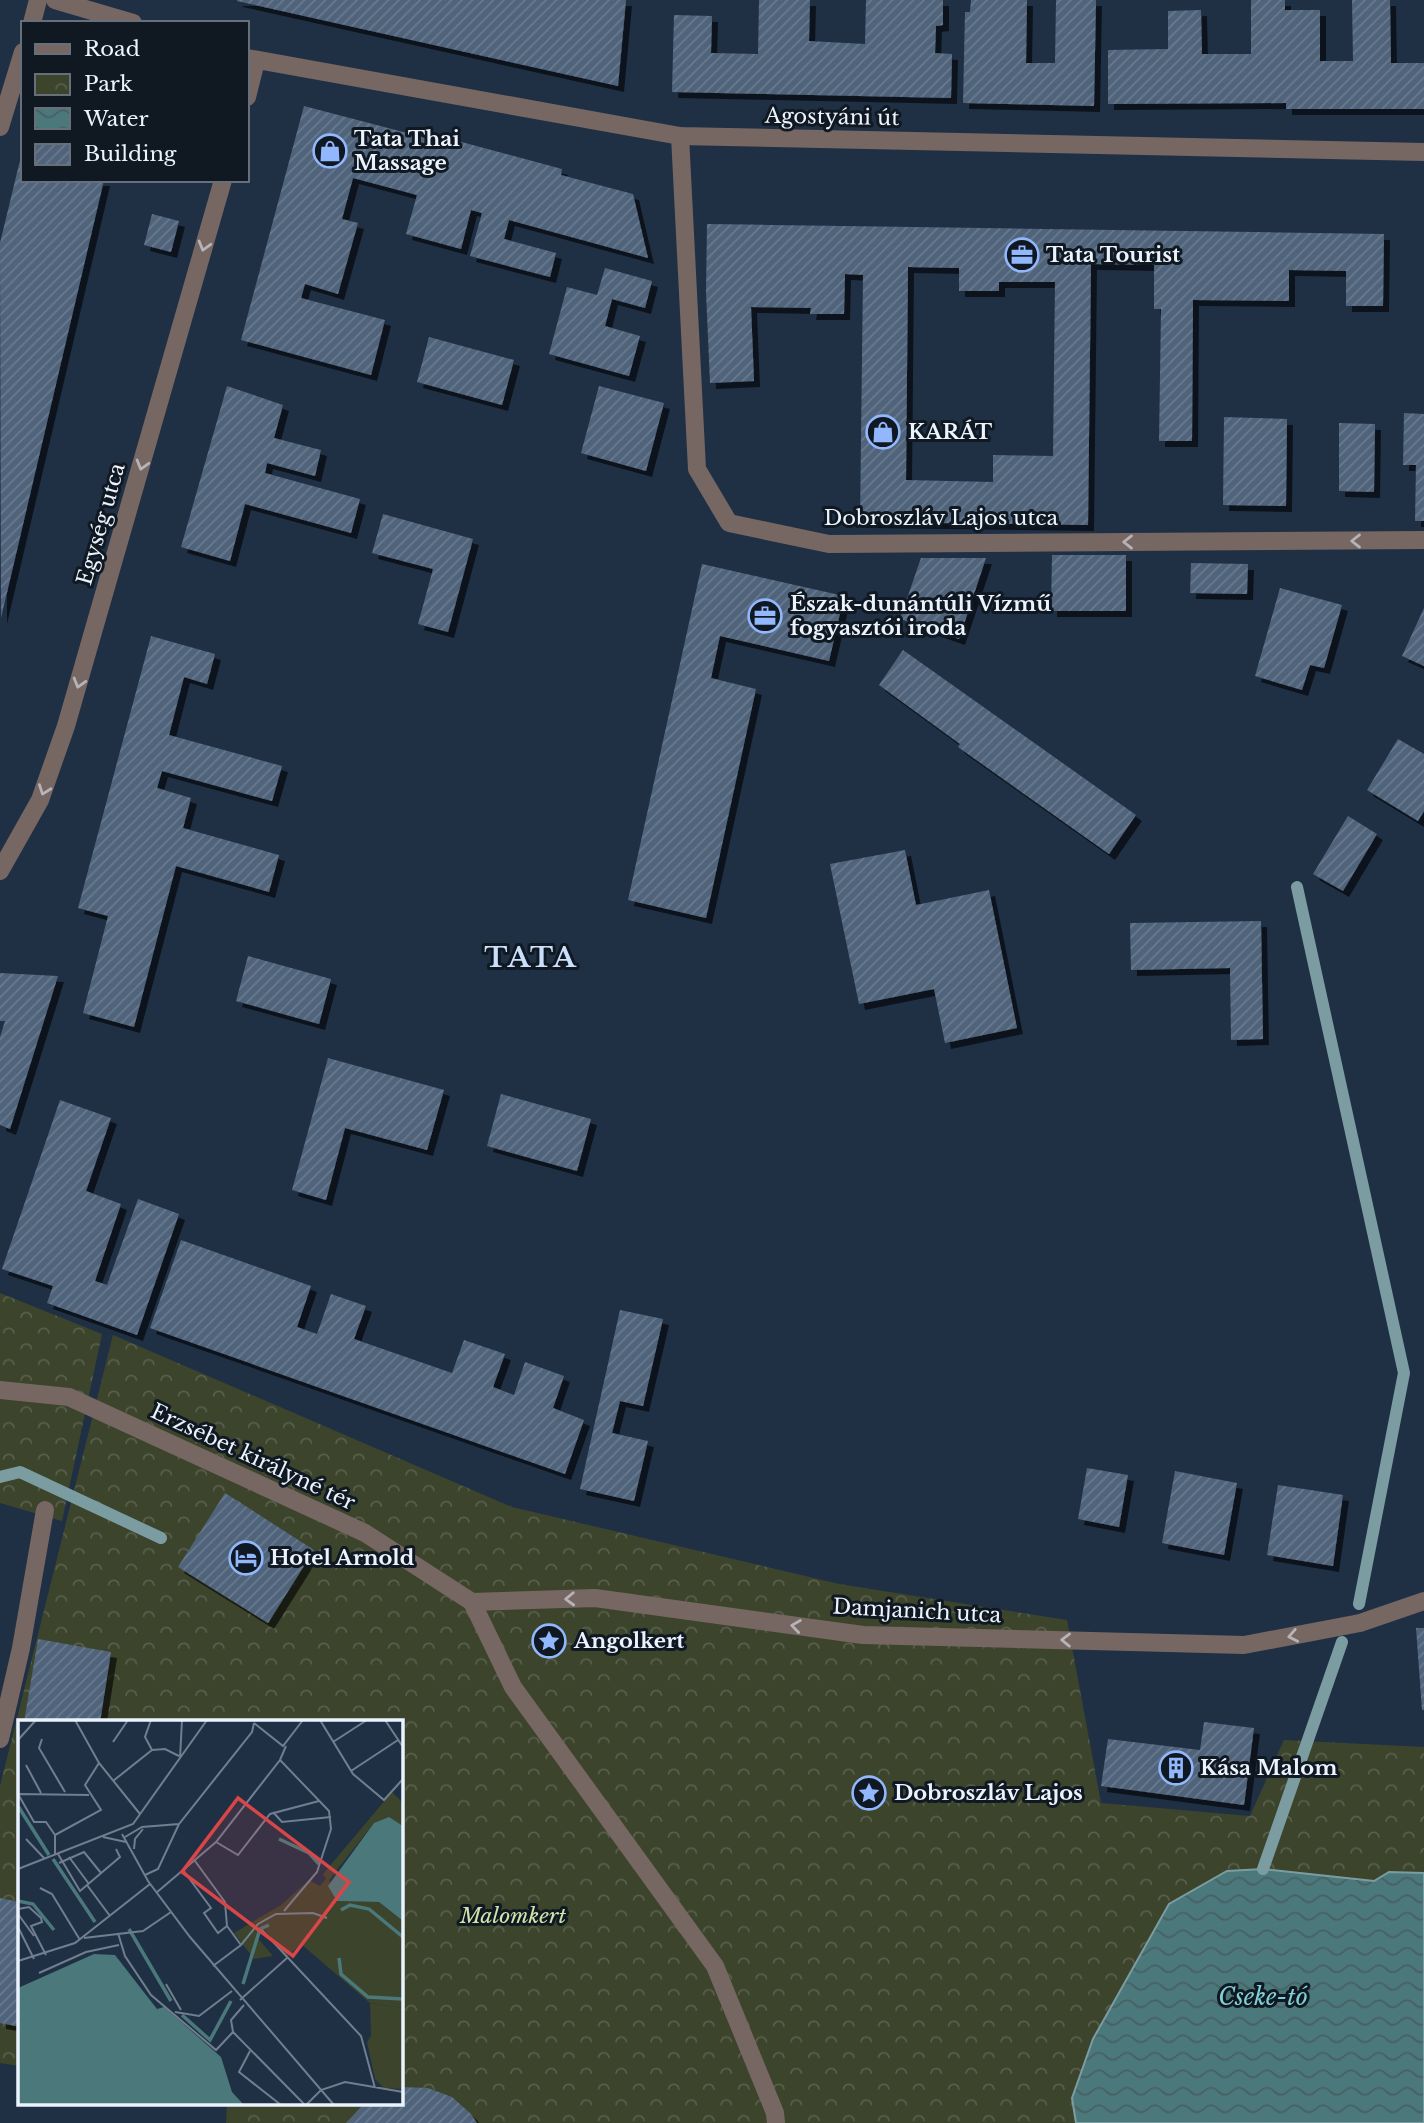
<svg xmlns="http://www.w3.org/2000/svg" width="1424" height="2123" viewBox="0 0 1424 2123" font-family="'Libre Baskerville',serif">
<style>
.park{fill:url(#park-crowns)}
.water{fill:url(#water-waves);stroke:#7b9da2;stroke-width:2}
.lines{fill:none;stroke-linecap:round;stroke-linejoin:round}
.stream{stroke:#7b9da2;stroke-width:12}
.building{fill:url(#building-hatch);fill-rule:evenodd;filter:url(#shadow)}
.minor{stroke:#776763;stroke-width:18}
.oneway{stroke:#b6b4b8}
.labels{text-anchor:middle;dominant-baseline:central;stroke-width:6;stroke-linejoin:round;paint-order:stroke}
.street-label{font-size:21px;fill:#eaf3fe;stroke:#101822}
.poi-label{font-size:21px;font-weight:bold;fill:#eaf3fe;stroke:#101822;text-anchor:start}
.park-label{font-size:21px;font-style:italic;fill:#d1e5ab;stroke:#101822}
.water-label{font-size:23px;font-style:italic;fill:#80d0d7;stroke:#101822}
.district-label{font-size:28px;font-weight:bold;letter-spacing:2px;fill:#c9dffb;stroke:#101822}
.inset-river{fill:none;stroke:#4b787b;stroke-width:3.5}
.inset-road{fill:none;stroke:#707e8f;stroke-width:2}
.view{fill:#d94648;fill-opacity:0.15;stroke:#d94648;stroke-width:3.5}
.inset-edge{fill:none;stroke:#eaf3fe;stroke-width:3.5}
</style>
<defs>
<pattern id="park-crowns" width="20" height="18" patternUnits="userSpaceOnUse" patternTransform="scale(1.75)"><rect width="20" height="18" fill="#3c442c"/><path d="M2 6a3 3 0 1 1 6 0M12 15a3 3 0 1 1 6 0" fill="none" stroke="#585f4c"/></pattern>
<pattern id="water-waves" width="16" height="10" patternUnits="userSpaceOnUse" patternTransform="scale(1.75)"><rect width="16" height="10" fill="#4b787b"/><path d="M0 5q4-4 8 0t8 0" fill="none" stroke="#486064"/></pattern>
<pattern id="building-hatch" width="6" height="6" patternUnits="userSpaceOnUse" patternTransform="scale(1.75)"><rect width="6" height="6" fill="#50637a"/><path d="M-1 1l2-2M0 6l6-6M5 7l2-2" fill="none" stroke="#697a8e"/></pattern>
<filter id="shadow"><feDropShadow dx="6" dy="6" stdDeviation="0" flood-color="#0009"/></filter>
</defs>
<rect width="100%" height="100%" fill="#1f3045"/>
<!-- park -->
<g class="park">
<path d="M0 1293 102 1334 62 1521 0 1503Z"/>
<path d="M113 1335 512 1507 839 1584 1067 1620 1101 1803 1250 1816 1284 1740 1424 1747V1873L1389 1872 1374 1881 1263 1869 1227 1871 1072 2098 1076 2123H226L227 2105 221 2104H401V1722H19V2066L0 2063V1786Z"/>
</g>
<!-- water -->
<path class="water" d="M1263 1869 1374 1881 1389 1872 1424 1873V2123H1076L1072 2098 1093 2039 1169 1904 1227 1871Z"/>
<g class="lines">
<!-- stream -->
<g class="stream">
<path d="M1297 887 1404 1373 1359 1604"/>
<path d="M0 1477 20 1472 161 1538"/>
<path d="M1263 1869 1342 1642"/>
</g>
</g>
<!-- building -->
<g class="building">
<path d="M237 0H626L618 86 237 1Z"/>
<path d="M759 0H810L809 41 865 44 866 0H943V25L936 26 935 53 952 54 951 98 672 92 674 15 712 16 711 53 758 54Z"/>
<path d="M971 0H1027L1026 63H1055L1056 0H1096L1094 106 963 103 965 12H970Z"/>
<path d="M1251 0H1285V10H1320V61H1353L1352 0H1390L1391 63H1424V109H1286V103L1108 104V50L1168 49V11L1201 10 1202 54H1251Z"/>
<path d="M304 106 453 145 454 140 562 169 561 175 633 194 648 258 509 220 504 239 556 253 550 277 470 256 482 213 471 210 461 249 406 234 417 195 353 178 342 219 358 223 338 294 305 284 301 298 385 320 371 375 241 340Z"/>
<path d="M22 152 23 180H104L1 618 0 243Z"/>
<path d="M152 214 179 221 171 252 144 245Z"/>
<path d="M707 224 1384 234 1383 306H1346V271L1289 270V301L1193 300 1192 441H1159L1161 309H1154V265L1091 264 1088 525 860 522 863 275 845 274 844 314H810L811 308 751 307 754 381 710 383 706 293ZM908 267 959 268V291H999V282H1055L1053 456 993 455V482L906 480Z"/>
<path d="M605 268 652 281 645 308 612 299 605 326 640 336 629 376 549 354 567 287 597 295Z"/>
<path d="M429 337 514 360 502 405 417 382Z"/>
<path d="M227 386 283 405 274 438 321 450 315 476 267 463 265 473 360 499 351 533 245 504 230 561 181 547Z"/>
<path d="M599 386 664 403 646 471 581 453Z"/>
<path d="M1404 413 1424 414V521H1415L1416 465H1403Z"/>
<path d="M1224 417 1287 419 1286 506 1223 505Z"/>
<path d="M1339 423 1375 424 1374 492 1339 491Z"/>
<path d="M383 514 473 539 448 632 418 624 433 569 372 553Z"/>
<path d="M1052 555H1126V611H1051Z"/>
<path d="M921 558H986L959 639 900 619Z"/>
<path d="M1191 563 1248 564 1247 594 1190 593Z"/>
<path d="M702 564 844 596 829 661 720 636 711 678 756 689 706 918 628 900Z"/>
<path d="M1280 588 1342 605 1324 668 1310 665 1302 690 1255 676Z"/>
<path d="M1424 608V666L1402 656Z"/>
<path d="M151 636 215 654 207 684 184 677 169 735 282 766 272 801 162 771 157 788 191 798 183 828 279 855 269 892 176 866 134 1027 83 1013 108 916 78 908Z"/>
<path d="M903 650 1136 815 1109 854 958 747 960 744 879 685Z"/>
<path d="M1398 739 1424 754V811L1418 821 1367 790Z"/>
<path d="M1348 816 1377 834 1343 891 1313 874Z"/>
<path d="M905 850 916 905 989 890 1017 1028 945 1043 934 989 859 1004 830 864Z"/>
<path d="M1261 921 1263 1039 1231 1040 1230 968 1131 970 1130 923Z"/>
<path d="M248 956 331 979 319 1024 236 1001Z"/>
<path d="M0 973 58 976 10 1129 0 1125V1037L5 1021H0Z"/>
<path d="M328 1058 444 1090 427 1150 345 1128 326 1200 292 1190Z"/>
<path d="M501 1094 591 1119 577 1171 487 1146Z"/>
<path d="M60 1100 111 1118 86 1191 121 1204 95 1281 107 1285 138 1199 179 1214 137 1335 47 1303 53 1286 2 1269Z"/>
<path d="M181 1240 311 1286 297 1327 317 1334 331 1294 366 1306 354 1339 452 1373 464 1340 505 1354 493 1387 514 1395 525 1362 564 1376 553 1408 584 1420 565 1474 150 1328Z"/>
<path d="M620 1310 663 1319 643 1406 620 1401 612 1433 648 1441 634 1501 580 1489Z"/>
<path d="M1087 1468 1128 1475 1119 1527 1078 1519Z"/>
<path d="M1175 1471 1237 1483 1224 1555 1162 1543Z"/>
<path d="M1278 1485 1343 1495 1333 1566 1267 1555Z"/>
<path d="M225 1493 314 1550 268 1623 178 1567Z"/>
<path d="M1416 1628H1424V1710H1422Z"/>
<path d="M38 1639 111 1652 100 1722H24Z"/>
<path d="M1204 1722 1254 1728 1244 1805 1101 1786 1108 1739 1200 1750Z"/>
<path d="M0 1898 19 1902V2008L16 2026 0 2023Z"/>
<path d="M401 2087 428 2088 452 2097 471 2114 477 2123H346L364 2104H401Z"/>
</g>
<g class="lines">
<!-- minor -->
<g class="minor">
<path d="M55 0 133 23"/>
<path d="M32 23 38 0"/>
<path d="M247 58 680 136 1424 152"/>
<path d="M247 97 256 61"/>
<path d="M0 127 23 52"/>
<path d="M680 136 697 469 729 523 829 544 1424 540"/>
<path d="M0 871 40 800 66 726 223 180"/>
<path d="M0 1390 69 1397 365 1533 472 1602"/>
<path d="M472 1602 595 1598 863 1635 1244 1645 1360 1623 1424 1601"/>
<path d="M472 1602 513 1687 715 1966 775 2113 776 2123"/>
<path d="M0 1739 21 1648 45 1510"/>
</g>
</g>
<!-- one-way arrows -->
<defs><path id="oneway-chevron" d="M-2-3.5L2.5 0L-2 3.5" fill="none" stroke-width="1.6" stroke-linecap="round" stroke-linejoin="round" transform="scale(1.75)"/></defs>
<g class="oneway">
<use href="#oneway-chevron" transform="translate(204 246) rotate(106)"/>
<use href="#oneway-chevron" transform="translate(142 465) rotate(106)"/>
<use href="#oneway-chevron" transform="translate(1356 541) rotate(180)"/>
<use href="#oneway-chevron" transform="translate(1128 542) rotate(180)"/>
<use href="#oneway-chevron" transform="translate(79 683) rotate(106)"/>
<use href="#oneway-chevron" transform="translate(44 790) rotate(110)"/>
<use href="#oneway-chevron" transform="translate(570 1599) rotate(178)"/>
<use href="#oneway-chevron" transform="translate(796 1626) rotate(-172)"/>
<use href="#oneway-chevron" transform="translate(1293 1636) rotate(169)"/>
<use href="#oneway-chevron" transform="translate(1066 1640) rotate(-179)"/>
</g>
<!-- icons -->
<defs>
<symbol id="shop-ring" viewBox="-11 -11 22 22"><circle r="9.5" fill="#101822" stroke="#92b7fd" stroke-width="1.5"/><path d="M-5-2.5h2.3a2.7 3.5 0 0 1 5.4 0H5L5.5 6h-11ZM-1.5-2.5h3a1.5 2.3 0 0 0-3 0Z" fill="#92b7fd"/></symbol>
<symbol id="office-ring" viewBox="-11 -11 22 22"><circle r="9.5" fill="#101822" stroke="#92b7fd" stroke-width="1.5"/><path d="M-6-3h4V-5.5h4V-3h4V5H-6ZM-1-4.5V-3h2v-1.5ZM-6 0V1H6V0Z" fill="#92b7fd"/></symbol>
<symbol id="hotel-ring" viewBox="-11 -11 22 22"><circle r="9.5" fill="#101822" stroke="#92b7fd" stroke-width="1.5"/><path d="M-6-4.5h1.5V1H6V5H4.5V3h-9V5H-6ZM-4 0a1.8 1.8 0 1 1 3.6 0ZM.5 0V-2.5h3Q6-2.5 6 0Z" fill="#92b7fd"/></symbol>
<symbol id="sight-ring" viewBox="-11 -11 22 22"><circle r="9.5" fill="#101822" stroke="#92b7fd" stroke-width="1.5"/><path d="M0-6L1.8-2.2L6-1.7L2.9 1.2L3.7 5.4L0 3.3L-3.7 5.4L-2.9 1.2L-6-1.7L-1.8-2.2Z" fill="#92b7fd"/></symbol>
<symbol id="building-ring" viewBox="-11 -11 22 22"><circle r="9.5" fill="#101822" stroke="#92b7fd" stroke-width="1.5"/><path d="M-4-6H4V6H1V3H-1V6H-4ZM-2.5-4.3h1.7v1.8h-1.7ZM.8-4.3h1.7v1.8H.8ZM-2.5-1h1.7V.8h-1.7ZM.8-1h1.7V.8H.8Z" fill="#92b7fd"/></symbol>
</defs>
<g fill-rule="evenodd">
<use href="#shop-ring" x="311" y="132" width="38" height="38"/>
<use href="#office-ring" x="1003" y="236" width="38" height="38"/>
<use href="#shop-ring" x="864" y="413" width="38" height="38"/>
<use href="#office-ring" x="746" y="597" width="38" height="38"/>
<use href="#hotel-ring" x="227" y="1539" width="38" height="38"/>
<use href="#sight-ring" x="530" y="1622" width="38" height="38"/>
<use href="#building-ring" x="1157" y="1749" width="38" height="38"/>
<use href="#sight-ring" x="850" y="1774" width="38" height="38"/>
</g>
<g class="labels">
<!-- street labels -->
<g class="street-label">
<text transform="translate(832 117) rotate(1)">Agostyáni út</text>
<text x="941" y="518">Dobroszláv Lajos utca</text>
<text transform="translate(101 524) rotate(-74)">Egység utca</text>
<text transform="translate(253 1457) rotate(25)">Erzsébet királyné tér</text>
<text transform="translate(917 1611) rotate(3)">Damjanich utca</text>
</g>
<!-- poi labels -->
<g class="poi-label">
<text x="354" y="139">Tata Thai<tspan x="354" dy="24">Massage</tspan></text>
<text x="1046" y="255">Tata Tourist</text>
<text x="908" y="432">KARÁT</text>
<text x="790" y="604">Észak-dunántúli Vízmű<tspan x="790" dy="24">fogyasztói iroda</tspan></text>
<text x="270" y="1558">Hotel Arnold</text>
<text x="574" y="1641">Angolkert</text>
<text x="1200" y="1768">Kása Malom</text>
<text x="894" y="1793">Dobroszláv Lajos</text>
</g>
<!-- park labels -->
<g class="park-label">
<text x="513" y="1916">Malomkert</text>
</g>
<!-- water labels -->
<g class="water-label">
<text x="1263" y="1997">Cseke-tó</text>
</g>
<!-- district labels -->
<g class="district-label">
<text x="531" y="957">TATA</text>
</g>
</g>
<!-- overview -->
<g transform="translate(18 1720)">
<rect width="385" height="385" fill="#1f3045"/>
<path d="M352 283 385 288V369L366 368 357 359 349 322 353 316Z" fill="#3c442c"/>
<path d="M374 72 385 83V106L371 98 356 103 311 160 319 181 361 182 385 201V288L352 283 283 224 268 237 246 209 238 216 255 236 236 239 216 213 263 185 291 160 302 166 308 159 305 154Z" fill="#3c442c"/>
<path d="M371 97 385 106V201L361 182 319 181 310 166 356 103ZM76 234 97 235 139 289 146 287 203 337 214 372 226 385H0V268Z" fill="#4b787b"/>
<path class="inset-river" d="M0 86 31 135M261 119 291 133 301 144M35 139 77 202M0 181 15 184 36 210M323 190 332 185 351 189 385 217M111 209 153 281M321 238 323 254 350 277 385 279M225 264 242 209 251 205M164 295 192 320 213 281"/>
<path class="inset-road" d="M57 0 81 43 122 94M133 0 127 17 134 30M302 0 335 54 366 80 385 59M367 0 385 27M236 3 265 26 285 0M24 19 21 28 47 72M0 20 18 0M95 22 110 0M315 22 349 0M162 38 164 0M262 40 311 91 313 109 299 152 266 191M8 45 23 73M333 51 380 20M95 61 134 30 147 29 161 36M0 74 16 102H28L37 115V134M0 74 71 75M255 92 264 102 313 97M104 114 130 161 172 217 316 385M37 115 83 90 67 65 81 43M85 117 108 122M107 117 124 107 161 104 234 12 236 3M8 119 26 138M198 122 220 135 252 94 301 81M116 129 117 119 125 109M40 134 62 171 102 137 98 129M51 137 71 164M177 141 207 182 209 206 223 225M41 143 66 132 83 153M0 149 115 104 189 0M165 150 193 188 186 193 200 213 209 206M127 155 140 149 161 104M69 165 92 196M22 168 34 174 62 220M138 173 198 122 262 40 268 26M0 189 11 187 23 198 24 202 13 206 28 235M0 194 16 216M0 207 16 239M244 210 343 316 357 368M100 213 107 236 133 275 198 330 215 312M66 218 125 211 153 192M0 241 57 223 132 164M195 246 223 225 240 204 258 194 295 193 309 198M21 253 68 232 101 225M148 264 163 290M222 280 269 238M226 285 213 300 215 312 287 385M157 292 181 296 214 271M232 331 221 352 263 385M288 385 303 370 327 362 385 372"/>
<path class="view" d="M220 78 331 162 275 236 164 152Z"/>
<rect width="385" height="385" class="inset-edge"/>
</g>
<!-- legend -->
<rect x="21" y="21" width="228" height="161" fill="#101822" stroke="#67707a" stroke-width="2"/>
<rect x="35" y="44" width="35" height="10" fill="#776763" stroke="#67707a" stroke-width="2"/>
<text x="84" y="56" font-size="21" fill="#eaf3fe">Road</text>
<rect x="35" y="74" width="35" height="21" fill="url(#park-crowns)" stroke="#67707a" stroke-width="2"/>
<text x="84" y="91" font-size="21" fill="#eaf3fe">Park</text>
<rect x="35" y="108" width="35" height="21" fill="url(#water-waves)" stroke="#67707a" stroke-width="2"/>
<text x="84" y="126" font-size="21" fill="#eaf3fe">Water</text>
<rect x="35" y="144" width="35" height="21" fill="url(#building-hatch)" stroke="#67707a" stroke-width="2"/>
<text x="84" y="161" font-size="21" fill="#eaf3fe">Building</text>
</svg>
